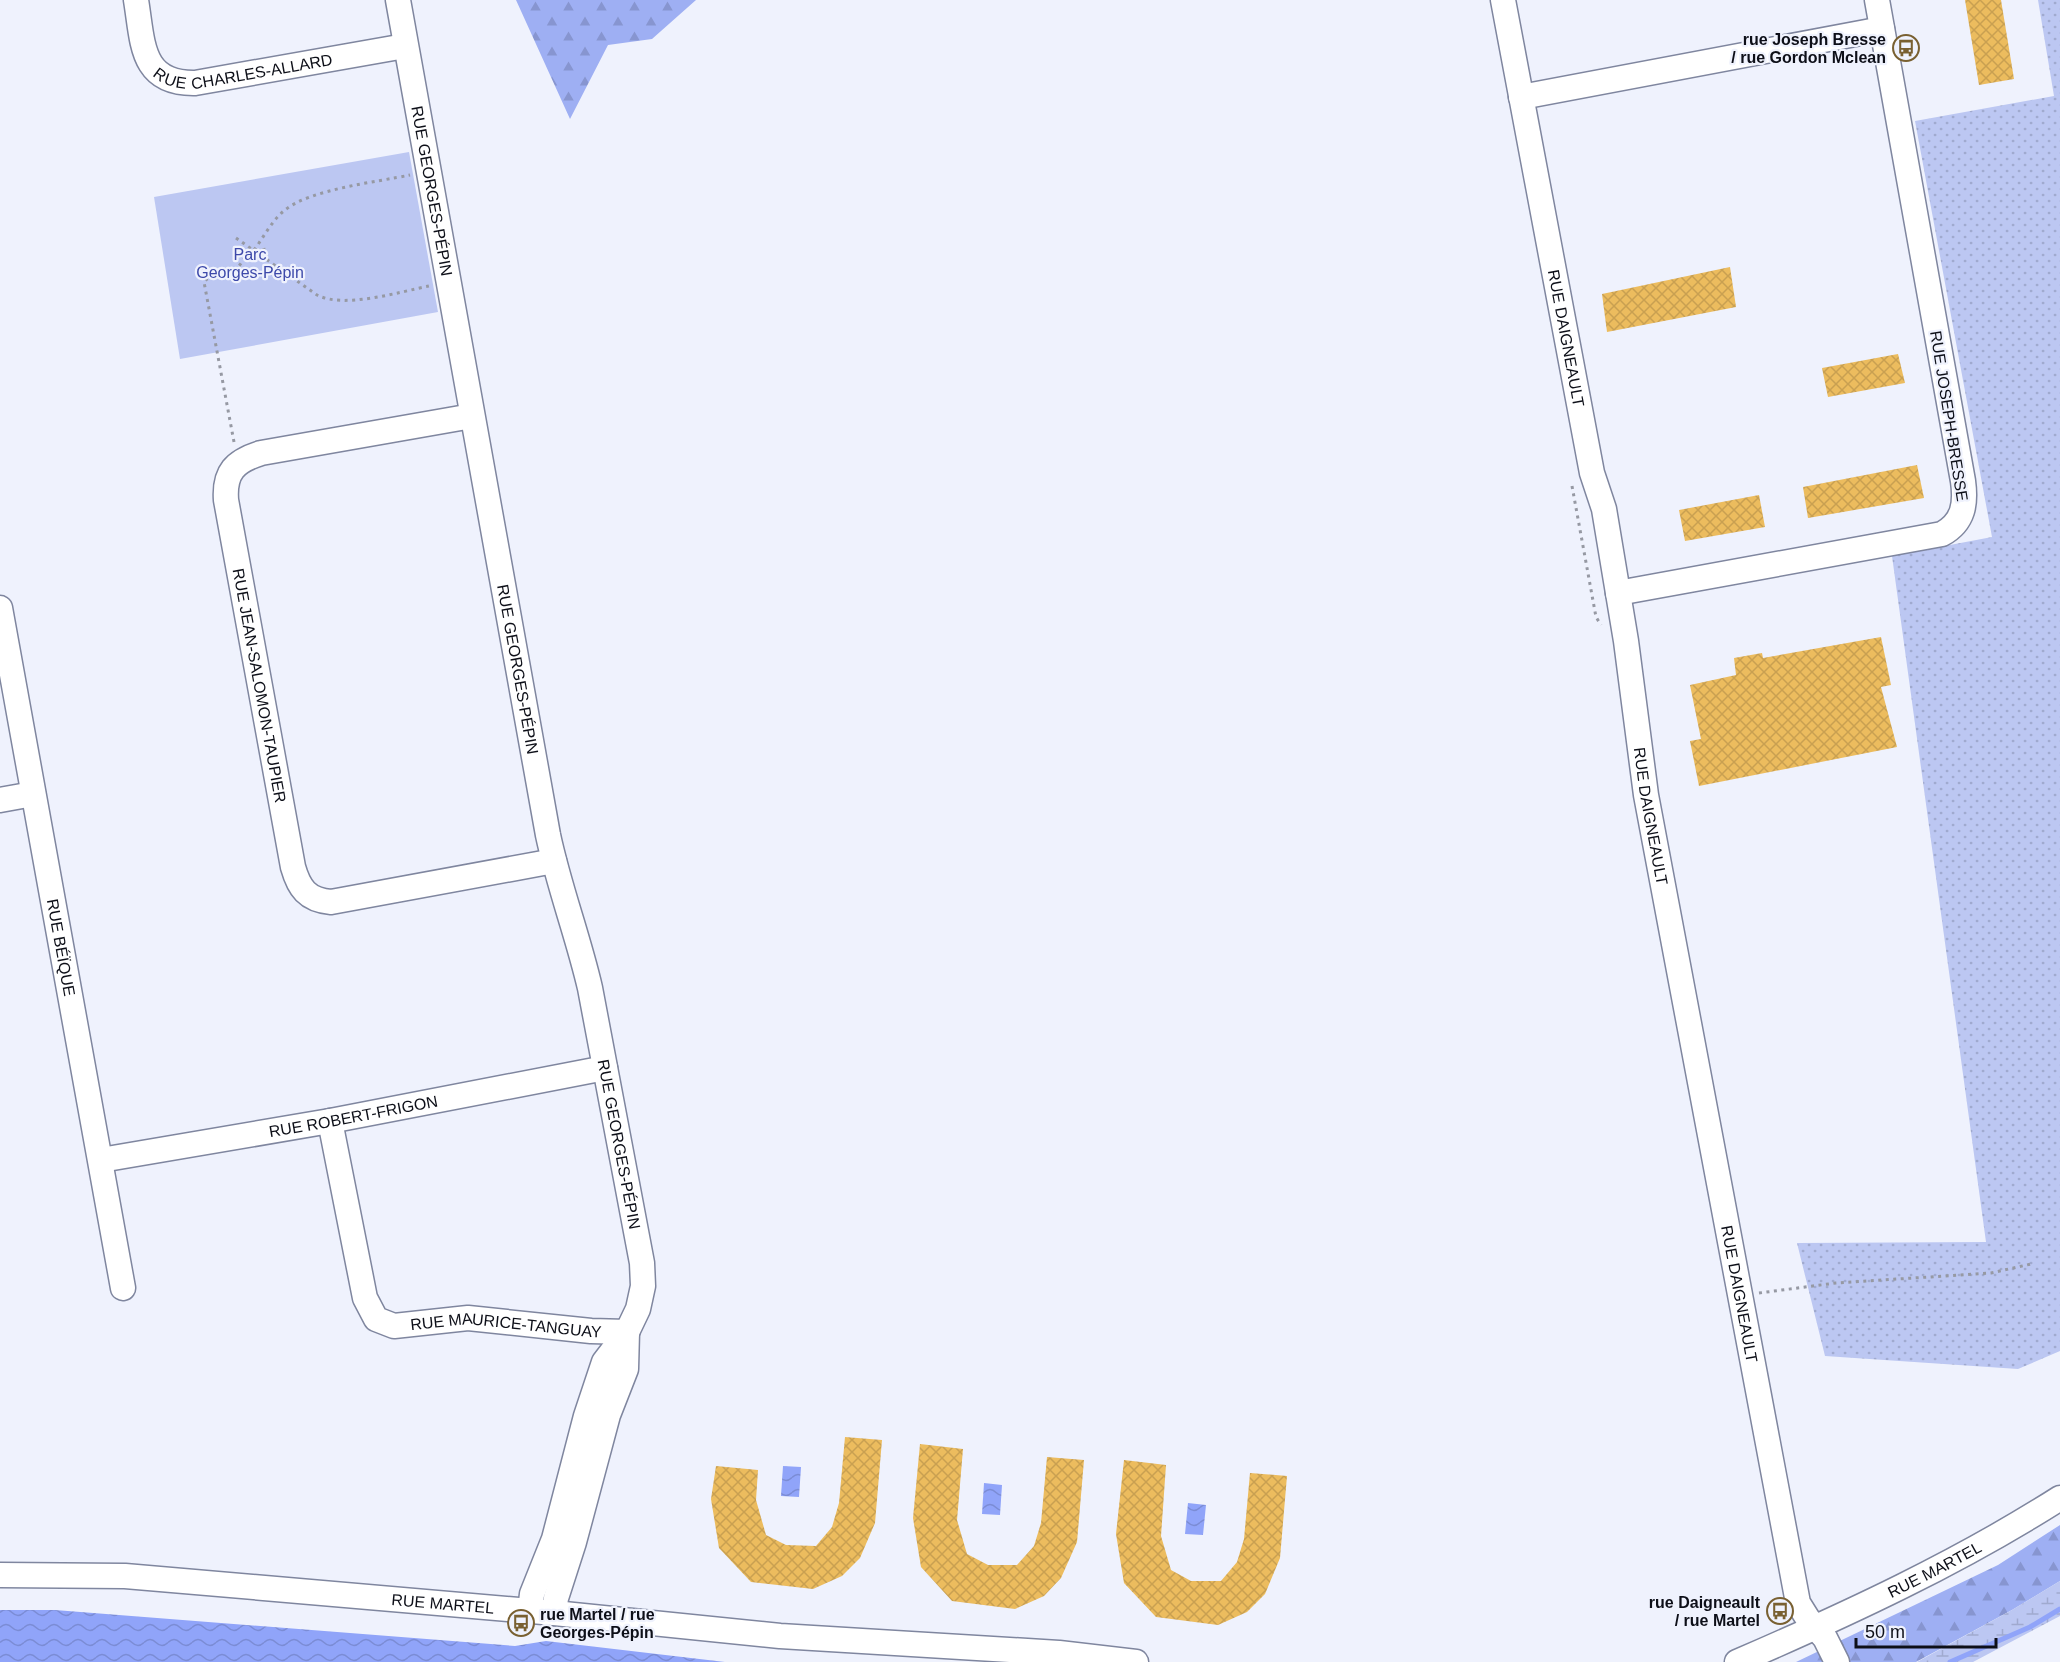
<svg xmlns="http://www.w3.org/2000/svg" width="2060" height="1662" viewBox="0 0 2060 1662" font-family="Arial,sans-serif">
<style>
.grass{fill:url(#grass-dots)}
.forest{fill:url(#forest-firs)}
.wetland{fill:url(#wetland-marsh)}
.park{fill:#bcc7f2}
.water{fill:url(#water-waves)}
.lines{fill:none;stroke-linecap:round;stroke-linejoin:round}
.stream{stroke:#90a4f9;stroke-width:5}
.building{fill:url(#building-cross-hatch)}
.minor-casing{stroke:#7f869f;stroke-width:27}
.path{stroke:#9699a3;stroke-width:3;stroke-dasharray:3 4.5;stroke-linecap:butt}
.minor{stroke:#fff;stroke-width:24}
.labels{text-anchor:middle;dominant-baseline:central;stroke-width:4.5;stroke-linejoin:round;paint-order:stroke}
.poi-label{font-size:16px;font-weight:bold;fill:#0d0f18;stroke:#eff2fd;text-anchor:end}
.street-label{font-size:16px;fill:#0d0f18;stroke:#eff2fd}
.park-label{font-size:16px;fill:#3d49aa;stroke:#eff2fd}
</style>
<defs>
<pattern id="grass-dots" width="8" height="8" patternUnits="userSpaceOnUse" patternTransform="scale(1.5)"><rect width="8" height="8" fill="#bcc7f2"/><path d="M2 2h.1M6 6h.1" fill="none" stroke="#a0aacf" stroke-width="1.8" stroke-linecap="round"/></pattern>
<pattern id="forest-firs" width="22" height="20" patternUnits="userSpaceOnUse" patternTransform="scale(1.5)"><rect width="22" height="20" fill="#9eaff3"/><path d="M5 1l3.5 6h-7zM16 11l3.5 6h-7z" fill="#8795d0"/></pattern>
<pattern id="wetland-marsh" width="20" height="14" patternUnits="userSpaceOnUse" patternTransform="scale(1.5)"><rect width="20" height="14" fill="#bcc7f2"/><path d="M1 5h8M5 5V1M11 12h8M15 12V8" fill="none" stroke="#a0aacf"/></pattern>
<pattern id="water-waves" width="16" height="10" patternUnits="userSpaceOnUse" patternTransform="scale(1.5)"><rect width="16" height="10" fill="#90a4f9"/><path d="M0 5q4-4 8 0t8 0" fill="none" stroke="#7b8cd5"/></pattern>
<pattern id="building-cross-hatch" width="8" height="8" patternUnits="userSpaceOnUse" patternTransform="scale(1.5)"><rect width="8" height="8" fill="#ecbc5e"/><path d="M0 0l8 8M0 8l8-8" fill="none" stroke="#c9a051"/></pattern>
</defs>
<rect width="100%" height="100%" fill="#eff2fd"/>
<!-- grass -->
<path class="grass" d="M2038 0H2060V1351L2018 1369 1825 1356 1797 1243 1986 1242 1892 556 1992 537 1915 121 2054 96Z"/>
<!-- forest -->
<g class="forest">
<path d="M516 0H696L652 39 608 45 570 119Z"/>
<path d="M2060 1525V1581L2012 1610 1916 1662H1796L1998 1565Z"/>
</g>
<!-- wetland -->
<path class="wetland" d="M2060 1581V1616L1973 1662H1917L2012 1610Z"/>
<!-- park -->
<path class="park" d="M409 152 438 312 180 359 154 197Z"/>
<!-- water -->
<g class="water">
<path d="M783 1466 801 1467 799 1497 781 1496Z"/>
<path d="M984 1483 1002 1485 1000 1515 982 1514Z"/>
<path d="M1188 1503 1206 1505 1203 1535 1185 1534Z"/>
<path d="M55 1610 515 1646 546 1641 725 1662H0V1610Z"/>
</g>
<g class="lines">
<!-- stream -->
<path class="stream" d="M1950 1662 2030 1627 2060 1609"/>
</g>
<!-- building -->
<g class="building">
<path d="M1965 0H2001L2014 79 1979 85Z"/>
<path d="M1730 267 1736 307 1607 332 1602 294Z"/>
<path d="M1898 354 1905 383 1828 397 1822 368Z"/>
<path d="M1917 465 1924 498 1808 518 1803 487Z"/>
<path d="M1759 495 1765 527 1685 541 1679 510Z"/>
<path d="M1881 637 1891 685 1881 687 1897 747 1699 786 1690 741 1701 739 1690 685 1736 675 1734 658 1762 653 1763 658Z"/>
<path d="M845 1437 882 1440 875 1523 860 1558 842 1576 813 1589 751 1582 719 1548 711 1499 716 1466 758 1470 756 1500 766 1535 786 1545 816 1546 832 1527 839 1503Z"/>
<path d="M920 1444 963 1449 957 1520 967 1554 988 1565H1017L1034 1546 1041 1523 1047 1457 1084 1460 1077 1542 1061 1578 1044 1596 1015 1609 952 1601 921 1567 913 1518Z"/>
<path d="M1124 1460 1166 1465 1161 1536 1171 1570 1191 1581H1221L1237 1562 1244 1539 1250 1473 1287 1476 1280 1558 1265 1594 1247 1612 1218 1625 1156 1617 1124 1583 1116 1534Z"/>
</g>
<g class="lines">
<defs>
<g id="minor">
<path id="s1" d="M136 0C143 42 140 84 195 83L405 46"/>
<path id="s2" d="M398 0 548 835C559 887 578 936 590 988L642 1263 643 1286 638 1309 627 1332 604 1362 586 1416 554 1539 532 1594 530 1611"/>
<path id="s3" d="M1503 0 1592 473 1604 509 1626 641 1646 795 1798 1603 1808 1619 1825 1638 1837 1662"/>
<path d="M1521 97 1882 29"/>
<path id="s4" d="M472 416 261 453C235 461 224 472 226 500L293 867C299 888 307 900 331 902L554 861"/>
<path d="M1618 593 1942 534C1964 522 1966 503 1963 481L1877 0"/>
<path id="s5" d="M0 608 123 1288"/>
<path d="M0 800 33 794"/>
<path id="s6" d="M330 1121 365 1298 376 1319 394 1326 468 1318 591 1331 627 1332"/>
<path id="s7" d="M101 1160 330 1121 605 1068"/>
<path id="s8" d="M0 1575 125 1576 554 1613 780 1636 1059 1653 1136 1662"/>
<path d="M554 1613 556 1598 574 1542 608 1415 626 1369 627 1332"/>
<path id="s9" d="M1737 1662C1848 1614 1958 1563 2060 1498"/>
</g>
</defs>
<!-- minor casing -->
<use href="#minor" class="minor-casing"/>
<!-- path -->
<g class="path">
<path d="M236 238 317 295C344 309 399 292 429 286"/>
<path d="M254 250C264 237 272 220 285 210 311 189 377 182 410 175"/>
<path d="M234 442 204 282 207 279C214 277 224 277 230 273 251 260 237 251 270 249"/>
<path d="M1572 486 1596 617 1601 625"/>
<path d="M1759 1293 1836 1283 1991 1273 2031 1264"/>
</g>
<!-- minor -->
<use href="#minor" class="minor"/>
</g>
<!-- icons -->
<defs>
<symbol id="bus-ring" viewBox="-11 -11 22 22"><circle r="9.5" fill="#eff2fd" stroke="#796031" stroke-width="1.5"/><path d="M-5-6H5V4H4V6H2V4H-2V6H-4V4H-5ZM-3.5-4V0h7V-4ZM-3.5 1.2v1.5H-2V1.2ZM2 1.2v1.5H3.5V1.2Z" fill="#796031"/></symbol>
</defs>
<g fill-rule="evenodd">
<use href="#bus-ring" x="1891" y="33" width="30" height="30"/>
<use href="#bus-ring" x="1765" y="1596" width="30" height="30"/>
<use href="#bus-ring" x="506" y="1608" width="30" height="30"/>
</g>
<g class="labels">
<!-- poi labels -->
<g class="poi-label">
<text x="1886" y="39">rue Joseph Bresse<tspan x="1886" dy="18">/ rue Gordon Mclean</tspan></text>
<text x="1760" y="1602">rue Daigneault<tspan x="1760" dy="18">/ rue Martel</tspan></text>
<text x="540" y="1614" text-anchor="start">rue Martel / rue<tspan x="540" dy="18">Georges-Pépin</tspan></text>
</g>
<!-- street labels -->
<g class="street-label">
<text stroke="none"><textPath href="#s1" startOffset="165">RUE CHARLES-ALLARD</textPath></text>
<text stroke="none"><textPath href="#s2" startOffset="194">RUE GEORGES-PÉPIN</textPath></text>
<text stroke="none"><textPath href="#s3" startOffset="344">RUE DAIGNEAULT</textPath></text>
<text transform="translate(1949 416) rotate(81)">RUE JOSEPH-BRESSE</text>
<text stroke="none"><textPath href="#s2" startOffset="680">RUE GEORGES-PÉPIN</textPath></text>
<text stroke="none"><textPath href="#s4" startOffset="468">RUE JEAN-SALOMON-TAUPIER</textPath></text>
<text stroke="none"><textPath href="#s3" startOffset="830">RUE DAIGNEAULT</textPath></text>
<text stroke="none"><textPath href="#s5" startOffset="345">RUE BÉÏQUE</textPath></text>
<text stroke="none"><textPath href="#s7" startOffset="256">RUE ROBERT-FRIGON</textPath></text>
<text stroke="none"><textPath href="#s2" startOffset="1166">RUE GEORGES-PÉPIN</textPath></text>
<text stroke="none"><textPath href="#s3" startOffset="1316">RUE DAIGNEAULT</textPath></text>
<text stroke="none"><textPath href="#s6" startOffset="336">RUE MAURICE-TANGUAY</textPath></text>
<text stroke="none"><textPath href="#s9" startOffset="218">RUE MARTEL</textPath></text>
<text stroke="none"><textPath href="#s8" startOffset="444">RUE MARTEL</textPath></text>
</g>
<!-- park labels -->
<g class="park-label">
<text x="250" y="254">Parc<tspan x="250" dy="18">Georges-Pépin</tspan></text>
</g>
</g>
<!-- scale -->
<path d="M1856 1638v9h140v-9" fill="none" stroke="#0d0f18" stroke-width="3"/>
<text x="1865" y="1638" font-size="18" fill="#0d0f18" stroke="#eff2fd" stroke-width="4.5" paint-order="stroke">50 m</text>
</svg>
